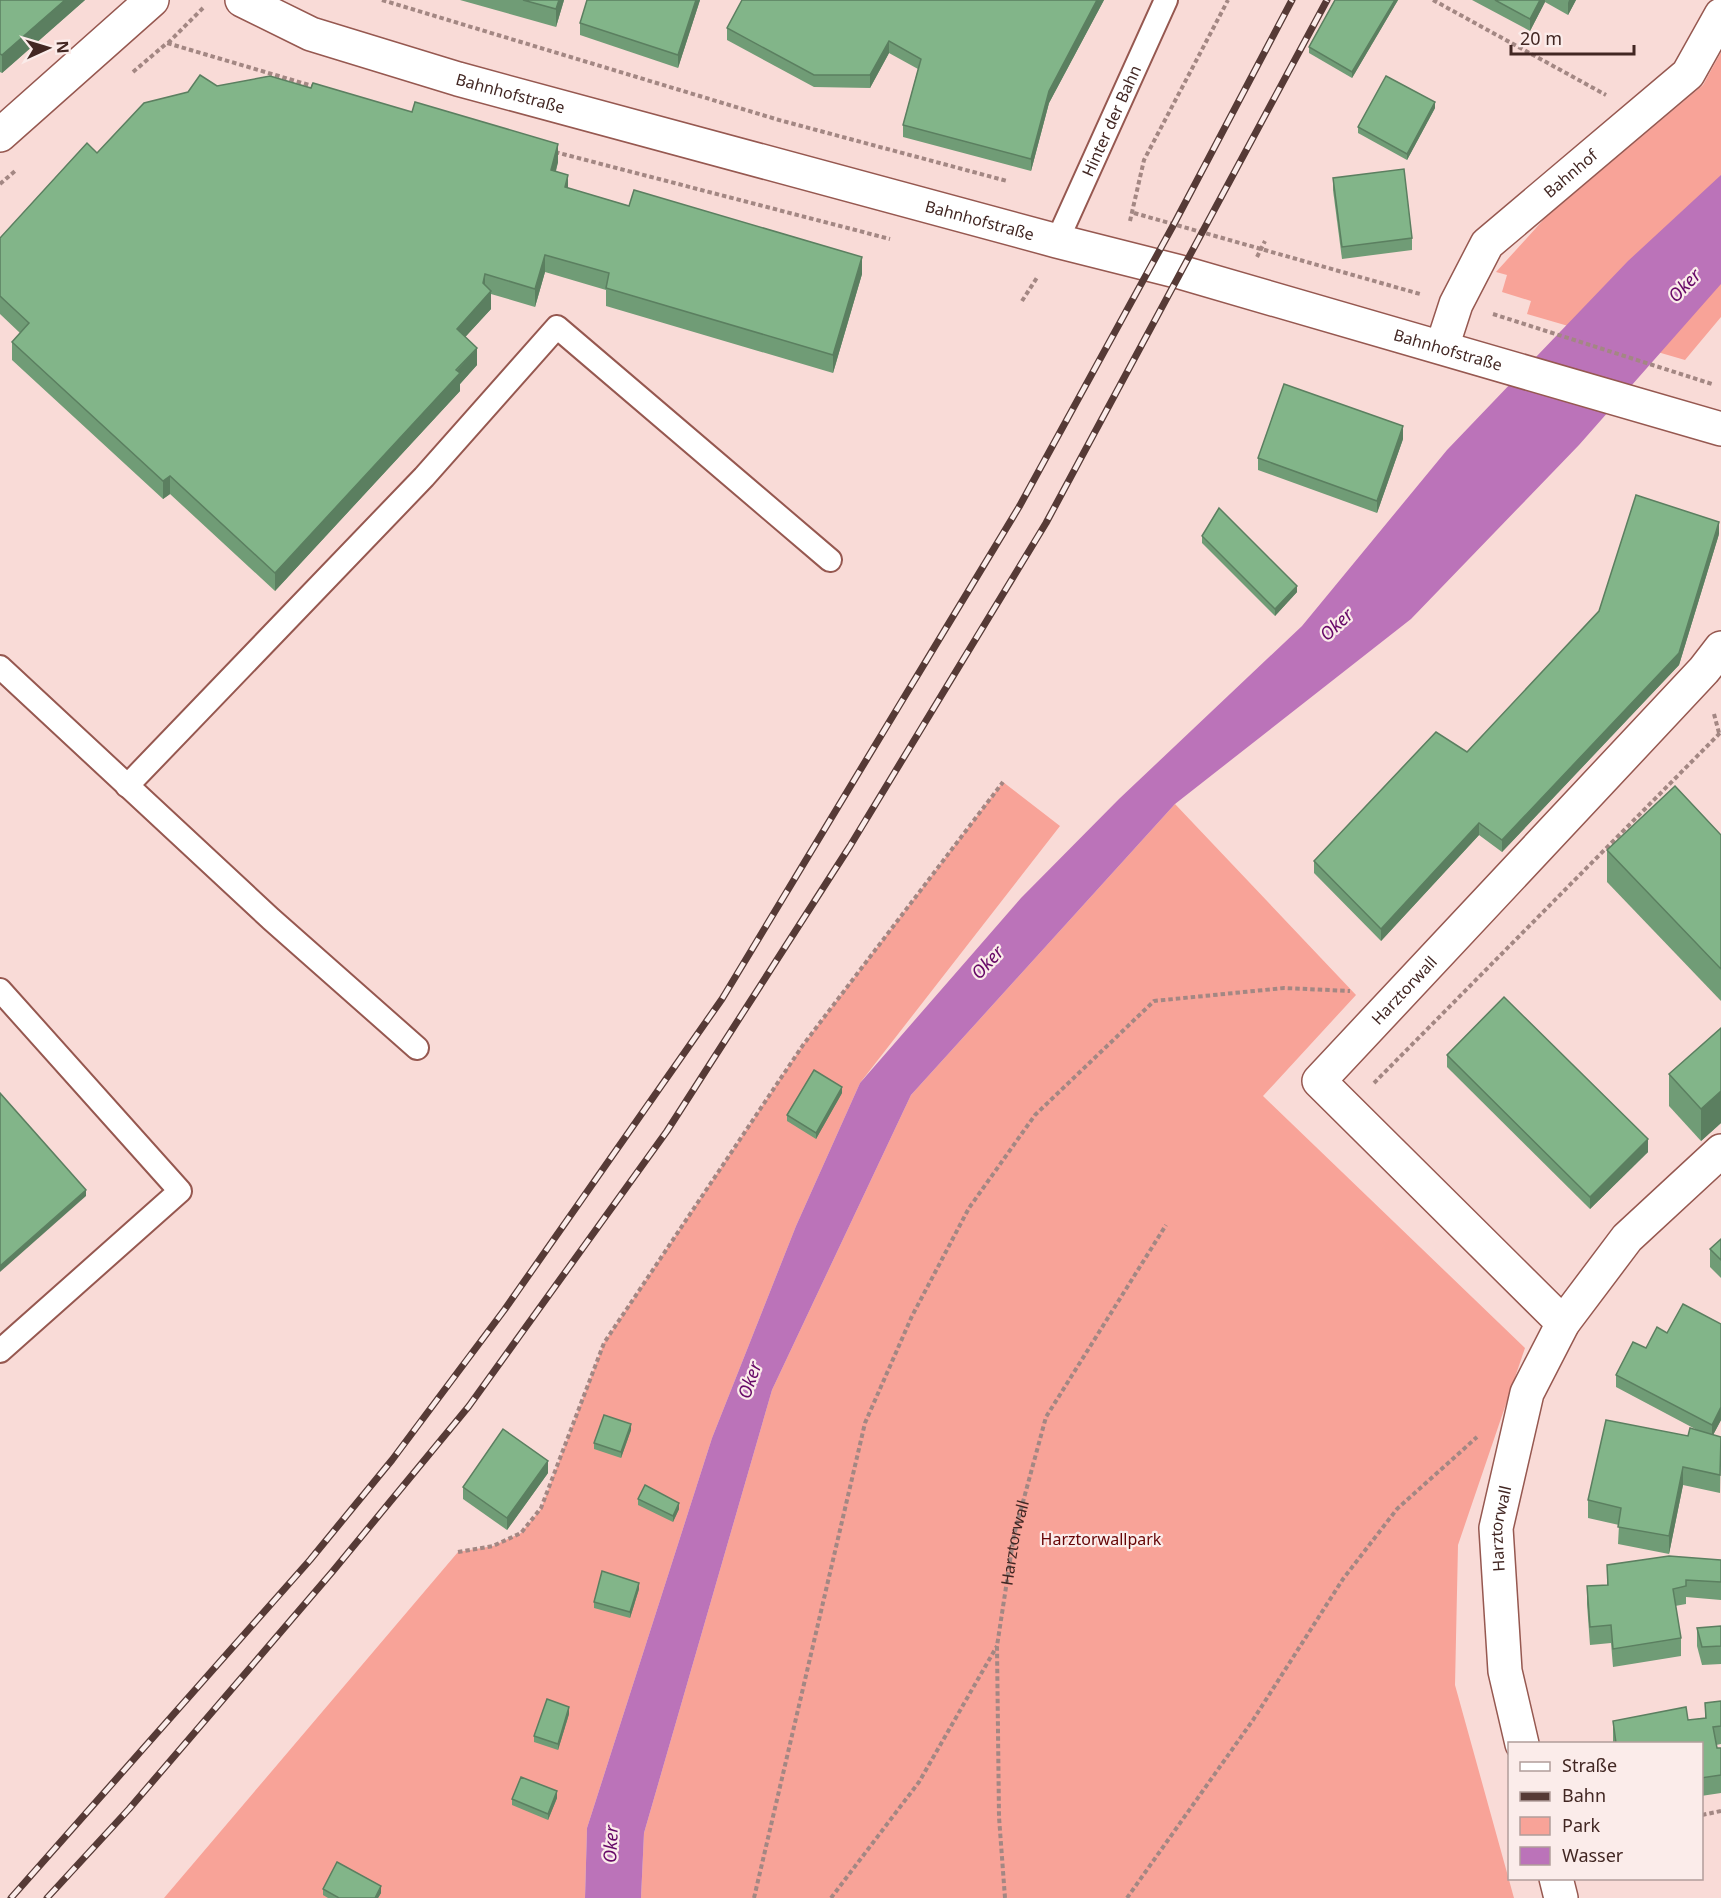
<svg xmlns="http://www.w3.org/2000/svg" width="1721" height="1898" viewBox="0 0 1721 1898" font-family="'Noto Sans',sans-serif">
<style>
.green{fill:#f8a398}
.water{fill:#bb73b9}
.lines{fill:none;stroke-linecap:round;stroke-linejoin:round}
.service-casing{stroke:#965850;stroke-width:26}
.minor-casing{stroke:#965850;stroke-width:36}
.tertiary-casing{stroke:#965850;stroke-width:36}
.secondary-casing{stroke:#965850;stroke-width:36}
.path{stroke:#a38783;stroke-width:4;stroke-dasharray:4.5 3;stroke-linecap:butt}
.service{stroke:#fff;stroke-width:22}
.minor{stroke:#fff;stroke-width:33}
.tertiary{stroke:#fff;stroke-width:33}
.secondary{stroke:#fff;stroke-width:33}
.rail-casing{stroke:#563a36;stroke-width:7}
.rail{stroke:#fbecea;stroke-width:4.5;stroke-dasharray:14;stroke-linecap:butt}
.wall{fill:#709c76}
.shaded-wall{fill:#5b7f60}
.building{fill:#82b589;stroke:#5b7f60;stroke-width:1.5}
.labels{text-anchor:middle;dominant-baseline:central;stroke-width:4.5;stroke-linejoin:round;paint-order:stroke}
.street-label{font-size:16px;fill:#422723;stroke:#fbecea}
.park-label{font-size:16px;fill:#660506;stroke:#fbecea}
.water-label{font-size:18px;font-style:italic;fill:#660867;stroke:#fbecea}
</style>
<rect width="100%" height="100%" fill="#f9dbd7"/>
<!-- green -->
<g class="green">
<path d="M1721 52V317L1685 360 1527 314 1531 301 1502 292 1507 275 1496 272 1545 218 1703 85Z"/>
<path d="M1003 782 1060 826 860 1083 796 1226 712 1438 587 1828 585 1898H164L458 1552 493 1546 521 1533 541 1509 604 1343 803 1045Z"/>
<path d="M1175 804 1356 995 1263 1096 1525 1348 1458 1545 1455 1685 1514 1898H641L644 1833 772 1390 911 1095Z"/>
</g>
<!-- water -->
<path class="water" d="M1721 175V284L1579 445 1411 619 1175 804 911 1095 772 1390 644 1833 641 1898H585L587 1828 712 1438 796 1226 860 1083 1021 898 1119 799 1302 626 1447 450 1628 261Z"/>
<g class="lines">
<defs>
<g id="service">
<path id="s2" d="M1057 241 1166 0"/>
<path d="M0 667 271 919 417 1048"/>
<path d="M127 786 424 477 557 327 830 560"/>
<path d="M0 990 180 1191 0 1351"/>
</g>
<g id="minor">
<path id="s3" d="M1442 347 1456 304 1487 244 1688 74 1721 15"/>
<path id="s4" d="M1563 1323 1319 1081 1704 670 1721 648"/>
<path id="s5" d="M1522 1744 1505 1671 1496 1528 1527 1393 1563 1323 1627 1238 1721 1151"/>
<path d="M1556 1878 1561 1898"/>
</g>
<g id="tertiary">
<path id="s6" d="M242 0 311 34 458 79 1057 241 1180 272 1721 429"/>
</g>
<path id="secondary" d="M0 135 152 0"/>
</defs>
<!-- service casing -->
<use href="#service" class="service-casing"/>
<!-- minor casing -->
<use href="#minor" class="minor-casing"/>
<!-- tertiary casing -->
<use href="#tertiary" class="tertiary-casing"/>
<!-- secondary casing -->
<use href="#secondary" class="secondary-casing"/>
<!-- path -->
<g class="path">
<path d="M382 0 779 120 1007 181"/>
<path d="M1433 0 1606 95"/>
<path d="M168 43 205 6"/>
<path d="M133 72 167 43 316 87"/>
<path d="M555 152 890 239"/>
<path d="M0 184 15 171"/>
<path d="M1134 213 1420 294"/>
<path d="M1130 221 1144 160 1228 0"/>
<path d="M1257 257 1265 241"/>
<path d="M1022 301 1038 276"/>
<path d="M1493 314 1712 384"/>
<path d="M1714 714 1719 733"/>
<path d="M1374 1083 1721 732"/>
<path d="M458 1552 493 1546 521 1533 541 1508 604 1343 803 1045 1003 782"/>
<path d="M1702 1815 1721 1811"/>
<path d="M754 1898 865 1423 912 1316 969 1208 1035 1115 1154 1001 1284 988 1350 991"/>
<path d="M831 1898 919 1782 997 1646"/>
<path id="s1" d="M1005 1898 999 1817 997 1646 1014 1535 1046 1417 1166 1225"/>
<path d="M1127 1898 1253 1720 1343 1579 1397 1509 1477 1437"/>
</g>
<!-- service -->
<use href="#service" class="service"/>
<!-- minor -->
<use href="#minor" class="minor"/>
<!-- tertiary -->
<use href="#tertiary" class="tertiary"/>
<!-- secondary -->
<use href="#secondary" class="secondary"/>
<defs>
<g id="rail">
<path d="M11 1898 310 1560 392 1460 505 1309 722 999 1019 507 1174 224 1292 0"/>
<path d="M47 1898 129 1809 333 1571 469 1406 667 1131 850 846 1046 523 1327 0"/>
</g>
</defs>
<!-- rail casing -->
<use href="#rail" class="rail-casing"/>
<!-- rail -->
<use href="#rail" class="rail"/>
</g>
<!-- wall -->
<g class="wall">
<path d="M0 0H85L2 73 0 72Z"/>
<path d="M460 0H564L556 27Z"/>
<path d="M587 0H700L678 68 580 35V23Z"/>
<path d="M1104 0 1049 103 1031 171 903 137V125L918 69 889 53 870 88 814 87 727 40V28Z"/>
<path d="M1335 0H1398L1352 78 1309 53V47Z"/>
<path d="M1472 0H1576L1568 15 1545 2 1530 31Z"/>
<path d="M217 86 558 162 556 171 568 188 862 274 833 373 606 306V290L545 272 535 307 491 294V309L465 337 477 365 460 384V391L275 591 170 494 163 499 12 360V342L20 333 0 314V238L97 153Z"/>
<path d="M1435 108 1407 160 1358 133V127Z"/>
<path d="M1333 178 1412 238V250L1342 259 1333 190Z"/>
<path d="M1403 439 1377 513 1258 470V458Z"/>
<path d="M1719 534 1679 665 1502 852 1479 835 1381 941 1314 873V861L1467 752Z"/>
<path d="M1202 536 1297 592 1275 616 1202 543Z"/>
<path d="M1721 835V1001L1607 882V850Z"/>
<path d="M1721 1028V1123L1701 1141 1669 1106V1074Z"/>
<path d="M1447 1055 1648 1152 1590 1209 1447 1067Z"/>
<path d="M842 1093 816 1139 787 1121V1115Z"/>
<path d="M1721 1239V1278L1710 1267V1249Z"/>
<path d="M1616 1375 1721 1420 1713 1435 1721 1437 1720 1493 1683 1485 1669 1554 1618 1544 1619 1525 1588 1518V1500L1699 1431 1616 1387Z"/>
<path d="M631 1430 621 1458 594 1449V1443Z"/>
<path d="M548 1473 507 1530 463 1499V1487Z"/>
<path d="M638 1499 679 1509 673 1522 638 1505Z"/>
<path d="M1721 1560V1600L1686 1597V1604L1675 1606 1681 1638V1656L1613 1667 1611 1643 1590 1645 1587 1604V1586L1607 1585V1565Z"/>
<path d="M639 1589 630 1618 594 1608V1602Z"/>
<path d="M1721 1626V1664L1702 1665 1697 1646V1628Z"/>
<path d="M1721 1701V1744L1716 1745 1717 1748H1721V1793L1701 1796V1743H1613V1721L1688 1720 1705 1718V1703Z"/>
<path d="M569 1714 558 1750 534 1742V1736Z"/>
<path d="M557 1798 548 1820 512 1805V1799Z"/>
<path d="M323 1889 381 1893 378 1898H328L323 1895Z"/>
</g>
<!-- shaded-wall -->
<g class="shaded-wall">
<path d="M65 0H85L2 73V55Z"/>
<path d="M559 0H564L556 27V9Z"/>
<path d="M696 0H700L678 68V55Z"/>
<path d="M1097 0H1104L1049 103 1031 171V159L1049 91Z"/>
<path d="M1395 0H1398L1352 78V72Z"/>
<path d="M1540 0H1545V2L1530 31V19Z"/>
<path d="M1569 0H1576L1568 15V3Z"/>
<path d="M889 41V53L870 88V75Z"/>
<path d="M1435 102V108L1407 160V154Z"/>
<path d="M558 144V162L551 188V170Z"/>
<path d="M568 175V193L565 187Z"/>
<path d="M545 255V272L535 307V289Z"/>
<path d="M862 257V274L833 373V355Z"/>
<path d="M485 274V292L491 291V309L457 346V329L483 283Z"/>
<path d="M477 348V365L460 384V391L275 591V573Z"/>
<path d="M1403 426V439L1377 513V501Z"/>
<path d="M170 476V494L163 499V481Z"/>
<path d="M1719 522V534L1679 665 1502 852V840Z"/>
<path d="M1297 586V592L1275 616V609Z"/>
<path d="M1479 823V835L1381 941V929Z"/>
<path d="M842 1087V1093L816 1139V1133Z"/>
<path d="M1721 1091V1123L1701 1141V1109Z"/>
<path d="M1648 1139V1152L1590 1209V1197Z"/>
<path d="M86 1190V1196L0 1272V1266Z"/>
<path d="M1721 1407V1420L1712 1437V1425Z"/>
<path d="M631 1424V1430L621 1458V1452Z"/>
<path d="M548 1461V1473L507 1530V1518Z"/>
<path d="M1683 1467V1485L1669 1554V1536Z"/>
<path d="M679 1503V1509L673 1522V1516Z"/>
<path d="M639 1583V1589L630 1618V1612Z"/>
<path d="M569 1707V1714L558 1750V1744Z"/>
<path d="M557 1791V1798L548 1820V1814Z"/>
<path d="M381 1886V1893L378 1898H375Z"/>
</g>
<!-- building -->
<g class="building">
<path d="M0 0H65L2 55 0 54Z"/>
<path d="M523 0H559L556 9Z"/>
<path d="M587 0H696L678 55 580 23Z"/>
<path d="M742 0H1097L1049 91 1031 159 903 125 921 59 889 41 870 75H814L727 28Z"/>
<path d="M1335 0H1395L1352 72 1309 47Z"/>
<path d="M1495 0H1540L1530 19Z"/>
<path d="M200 75 217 86 270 76 311 88 313 83 412 112 415 102 558 144 551 170 568 175 565 187 629 206 634 190 862 257 833 355 606 288 609 273 545 255 535 289 485 274 483 283 491 291 457 329 477 348 456 370 460 373 275 573 170 476 163 481 12 342 29 323 0 296V238L87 143 97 153 144 103 188 92Z"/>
<path d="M1386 76 1435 102 1407 154 1358 127Z"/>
<path d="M1404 169 1412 238 1342 247 1333 178Z"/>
<path d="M1284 384 1403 426 1377 501 1258 458Z"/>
<path d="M1636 495 1719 522 1679 653 1502 840 1479 823 1381 929 1314 861 1436 732 1467 752 1599 611Z"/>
<path d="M1219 508 1297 586 1275 609 1202 536Z"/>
<path d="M1675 786 1721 835V969L1607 850Z"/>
<path d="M1504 997 1648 1139 1590 1197 1447 1055Z"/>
<path d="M1721 1028V1091L1701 1109 1669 1074Z"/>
<path d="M814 1070 842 1087 816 1133 787 1115Z"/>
<path d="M0 1093 86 1190 0 1266Z"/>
<path d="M1721 1239V1260L1710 1249Z"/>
<path d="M1683 1304 1721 1324V1407L1712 1425 1616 1375 1633 1342 1646 1348 1657 1327 1667 1333Z"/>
<path d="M604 1415 631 1424 621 1452 594 1443Z"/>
<path d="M1606 1420 1688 1436 1690 1428 1721 1437 1720 1475 1683 1467 1669 1536 1618 1527 1621 1508 1588 1500Z"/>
<path d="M503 1429 548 1461 507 1518 463 1487Z"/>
<path d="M645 1485 679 1503 673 1516 638 1499Z"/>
<path d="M1669 1556 1721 1560V1582L1686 1580V1586L1673 1589 1681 1638 1613 1649 1611 1625 1590 1627 1587 1586 1608 1585 1607 1565Z"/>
<path d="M602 1571 639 1583 630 1612 594 1602Z"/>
<path d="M1721 1626V1646L1702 1647 1697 1628Z"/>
<path d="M547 1699 569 1707 558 1744 534 1736Z"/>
<path d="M1721 1701V1726L1713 1727 1717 1748H1721V1775L1701 1778V1743H1616L1613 1721 1686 1707 1688 1720 1706 1718 1705 1703Z"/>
<path d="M521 1777 557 1791 548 1814 512 1799Z"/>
<path d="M337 1862 381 1886 375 1898H339L323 1889Z"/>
</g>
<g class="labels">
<!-- street labels -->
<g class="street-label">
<text stroke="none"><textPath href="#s6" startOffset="285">Bahnhofstraße</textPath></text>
<text stroke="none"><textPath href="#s2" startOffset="132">Hinter der Bahn</textPath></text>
<text stroke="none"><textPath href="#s3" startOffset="222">Bahnhof</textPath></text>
<text stroke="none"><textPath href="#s6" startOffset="771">Bahnhofstraße</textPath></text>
<text stroke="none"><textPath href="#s6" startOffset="1257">Bahnhofstraße</textPath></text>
<text stroke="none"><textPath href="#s4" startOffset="468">Harztorwall</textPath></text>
<text stroke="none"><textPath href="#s5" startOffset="218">Harztorwall</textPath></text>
<text stroke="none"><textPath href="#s1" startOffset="357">Harztorwall</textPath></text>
</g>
<!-- park labels -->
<g class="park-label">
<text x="1101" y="1539">Harztorwallpark</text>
</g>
<!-- water labels -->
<g class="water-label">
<text transform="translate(1684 285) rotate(-46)">Oker</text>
<text transform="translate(1336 624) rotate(-43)">Oker</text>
<text transform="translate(987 962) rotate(-47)">Oker</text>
<text transform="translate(749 1380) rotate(-71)">Oker</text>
<text transform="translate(610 1844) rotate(-87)">Oker</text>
</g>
</g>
<!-- legend -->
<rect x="1508" y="1742" width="195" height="138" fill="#fbecea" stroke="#b19d9a" stroke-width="1.5"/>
<rect x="1520" y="1762" width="30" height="9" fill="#ffffff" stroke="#b19d9a" stroke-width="1.5"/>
<text x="1562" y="1772" font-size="18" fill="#422723">Straße</text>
<rect x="1520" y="1792" width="30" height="9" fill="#563a36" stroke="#b19d9a" stroke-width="1.5"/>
<text x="1562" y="1802" font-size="18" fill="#422723">Bahn</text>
<rect x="1520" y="1817" width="30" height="18" fill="#f8a398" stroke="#b19d9a" stroke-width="1.5"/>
<text x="1562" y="1832" font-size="18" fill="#422723">Park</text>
<rect x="1520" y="1847" width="30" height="18" fill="#bb73b9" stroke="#b19d9a" stroke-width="1.5"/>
<text x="1562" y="1862" font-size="18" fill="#422723">Wasser</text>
<!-- north arrow -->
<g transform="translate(48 48) rotate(86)" stroke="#fbecea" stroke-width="4.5" paint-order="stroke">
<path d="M0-4.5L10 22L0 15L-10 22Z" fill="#422723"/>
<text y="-9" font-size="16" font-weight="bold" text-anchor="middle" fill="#422723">N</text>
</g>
<!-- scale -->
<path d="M1511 45v9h123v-9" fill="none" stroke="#422723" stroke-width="3"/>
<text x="1520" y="45" font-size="18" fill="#422723" stroke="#fbecea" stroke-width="4.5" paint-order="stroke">20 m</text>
</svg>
